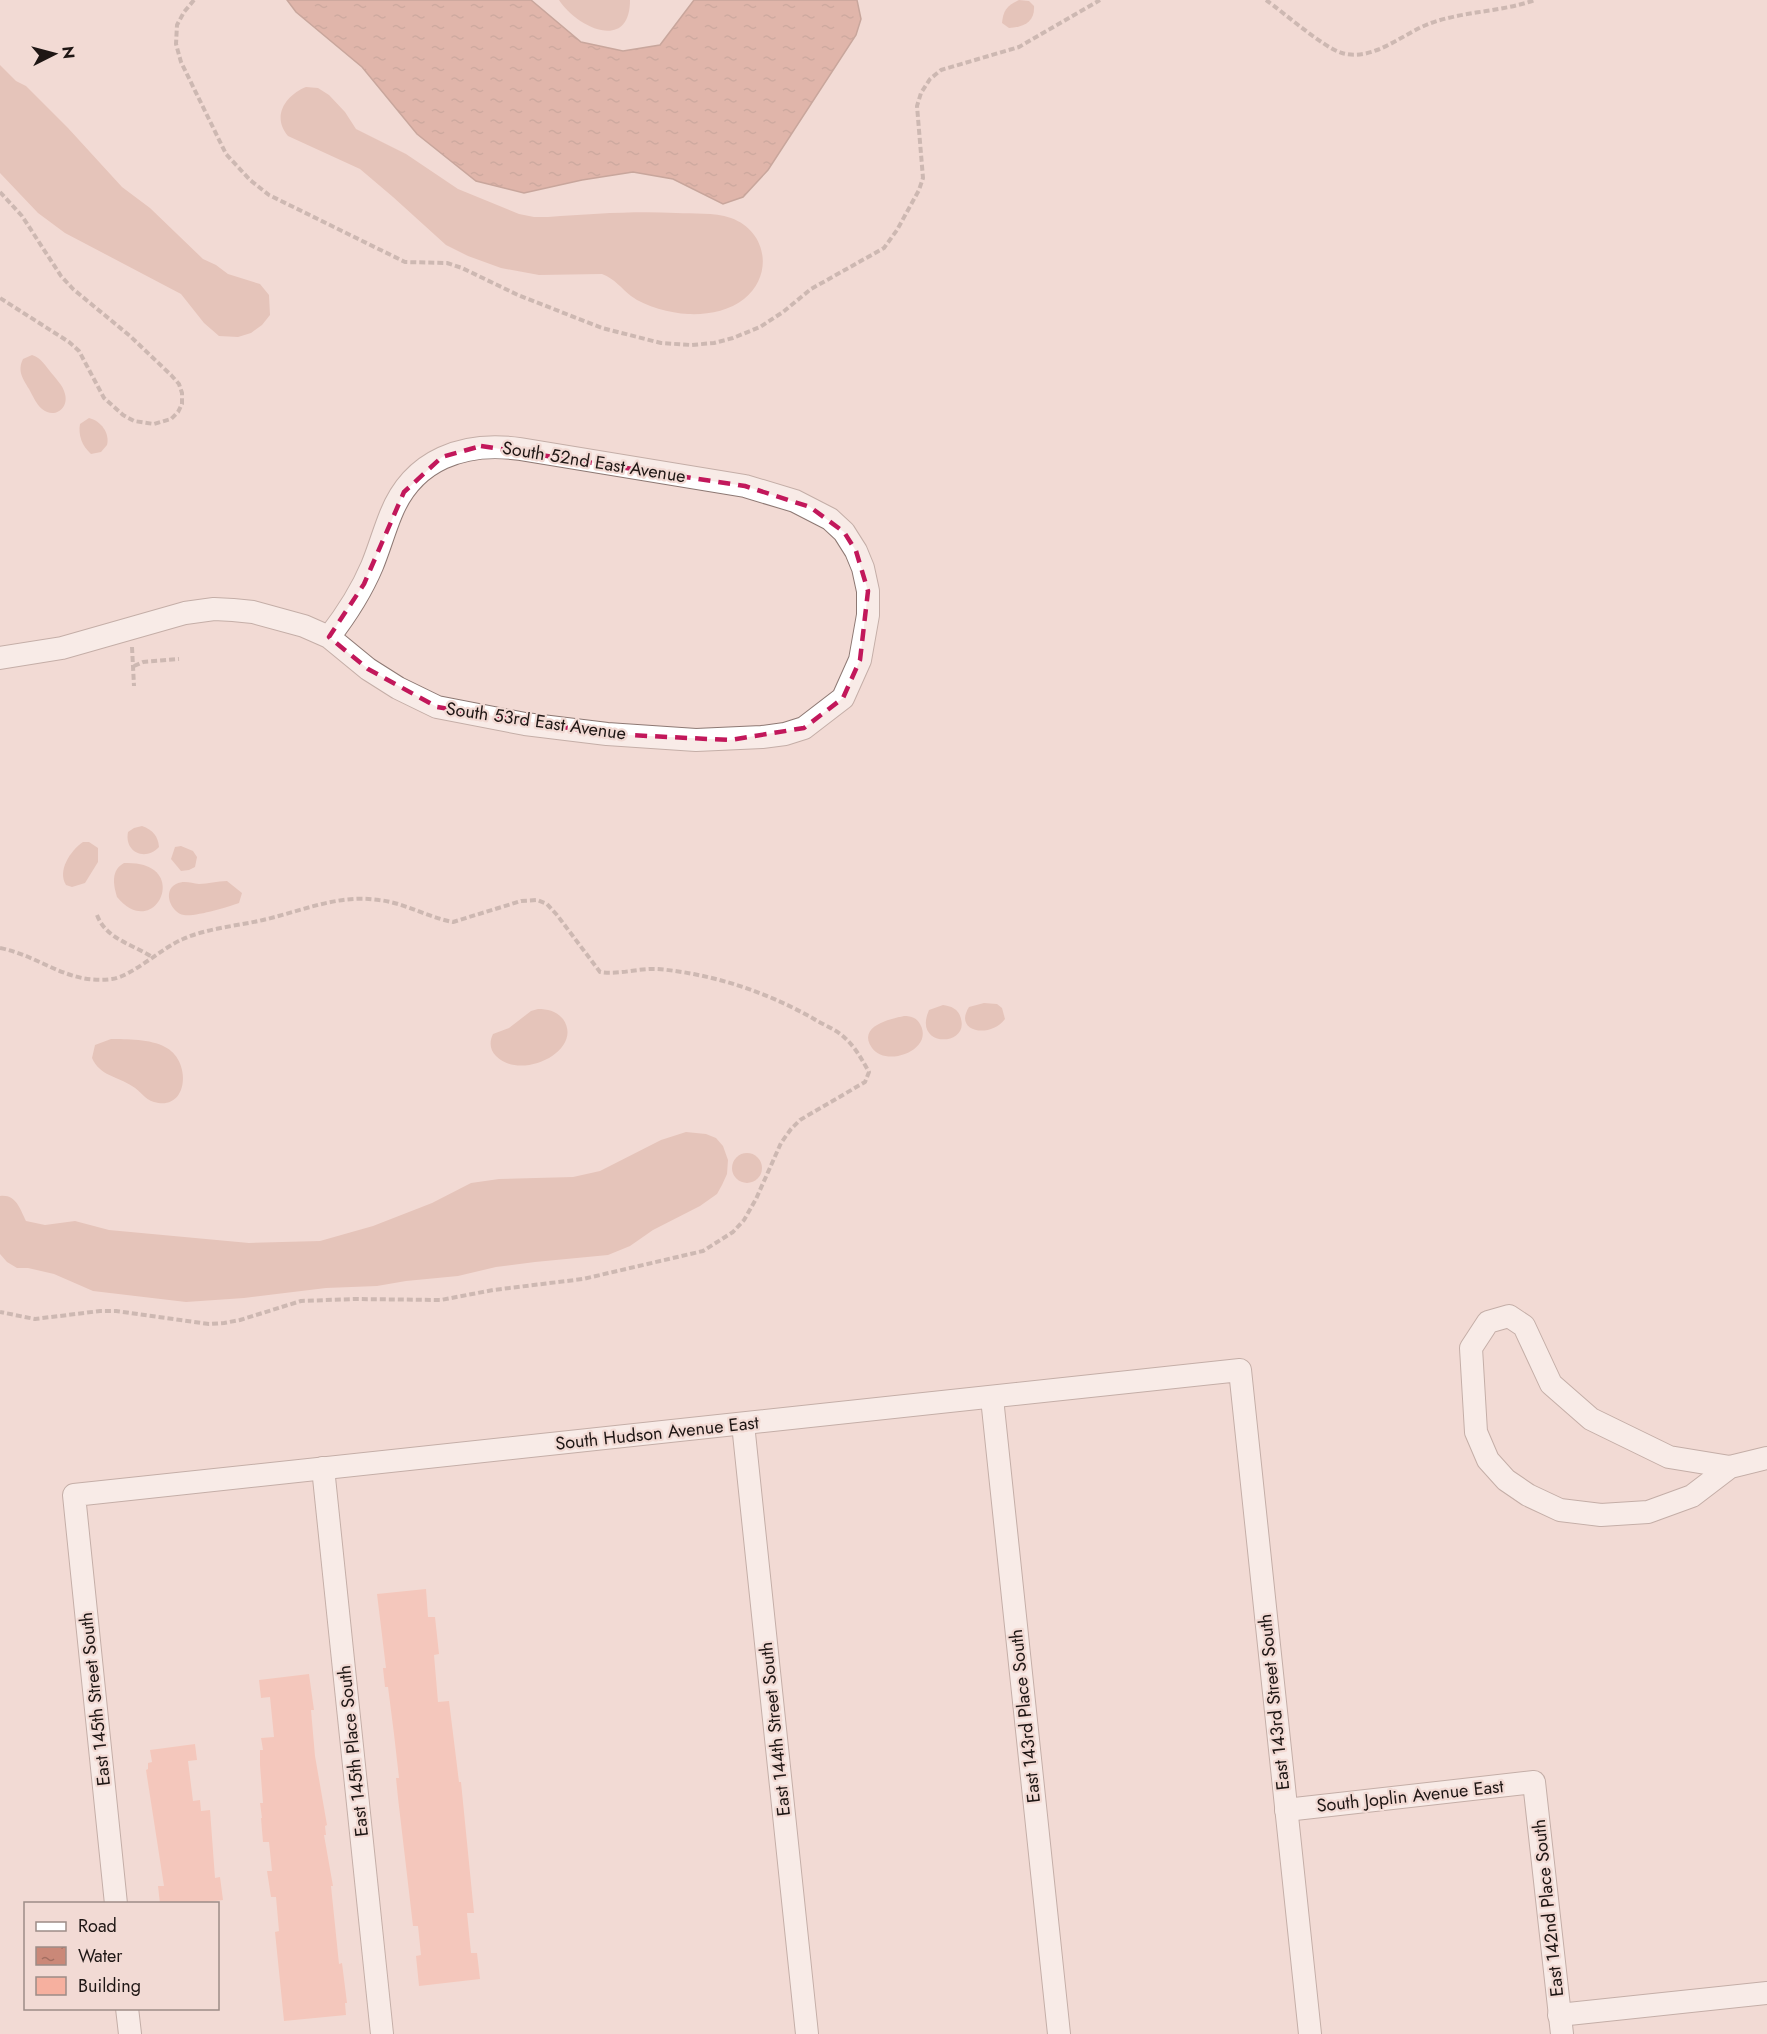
<svg xmlns="http://www.w3.org/2000/svg" width="1767" height="2034" viewBox="0 0 1767 2034" font-family="Jost,sans-serif">
<style>
.grass{fill:#d6a89c}
.water{fill:url(#water-ripples);stroke:#96665a;stroke-width:1.5}
.building{fill:#f6b09f}
.lines{fill:none;stroke-linecap:round;stroke-linejoin:round}
.minor-casing{stroke:#8d7873;stroke-width:24}
.path{stroke:#a18f8b;stroke-width:4;stroke-dasharray:6 3;stroke-linecap:butt}
.minor{stroke:#fff;stroke-width:22}
.marked{fill:none;stroke:#c2185b;stroke-width:4.5;stroke-dasharray:12 8;stroke-linejoin:round}
.labels{text-anchor:middle;dominant-baseline:central;stroke-width:4.5;stroke-linejoin:round;paint-order:stroke}
.street-label{font-size:18px;fill:#1e1614;stroke:#f2dad4}
</style>
<defs>
<pattern id="water-ripples" width="26" height="14" patternUnits="userSpaceOnUse" patternTransform="scale(1.5)"><rect width="26" height="14" fill="#ca8878"/><path d="M2 4q2-2 4 0t4 0M15 11q2-2 4 0t4 0" fill="none" stroke="#a36e61"/></pattern>
</defs>
<rect width="100%" height="100%" fill="#f2dad4"/>
<!-- grass -->
<g class="grass">
<path d="M559 0H630C630 53 576 27 559 0Z"/>
<path d="M1019 0 1029 1 1034 6C1035 22 1024 27 1009 28L1002 23C1003 11 1007 5 1019 0Z"/>
<path d="M0 65 16 81 26 86 68 128 122 187 150 208 203 259 216 265 228 274 260 284 269 295 270 315 262 325 251 333 238 337 219 336 204 323 181 294 65 233 38 213 0 173Z"/>
<path d="M306 87 318 88 329 95 345 112 356 129 406 154 458 189 519 214 534 217H548C592 214 632 211 676 213 694 214 713 212 731 218 767 231 774 275 744 299 729 311 707 315 688 314 670 313 646 307 631 296 621 288 615 279 602 274L539 275 501 268 468 256 446 245 393 197 360 169 288 136C271 116 286 95 306 87Z"/>
<path d="M32 355C41 358 44 364 49 370 55 378 63 385 65 394 69 409 54 419 42 409 36 404 33 396 29 389 23 379 17 371 23 359Z"/>
<path d="M89 418C101 421 110 433 107 445L101 452 91 454C82 446 78 435 80 424Z"/>
<path d="M142 826C153 830 158 836 159 847 145 862 124 852 128 832L134 828Z"/>
<path d="M83 842H89L98 848V862L85 883 72 887 66 885C57 871 70 851 83 842Z"/>
<path d="M181 846 193 851 197 857 195 867 189 870 181 871 171 859 175 847Z"/>
<path d="M124 863C194 860 155 944 117 897 113 884 111 870 124 863Z"/>
<path d="M227 881 242 893 239 903C228 907 195 917 184 915 171 913 162 891 176 884 184 880 191 883 199 884 208 884 217 881 227 881Z"/>
<path d="M984 1003 997 1004 1002 1008 1005 1019C990 1039 953 1032 969 1007Z"/>
<path d="M943 1005C951 1006 959 1009 961 1019 969 1047 912 1048 929 1010Z"/>
<path d="M538 1009C548 1009 556 1011 563 1019 585 1050 521 1082 496 1056 490 1050 489 1042 493 1034L509 1028 531 1011Z"/>
<path d="M904 1016C911 1016 917 1018 920 1024 935 1050 886 1068 872 1048 857 1026 890 1019 904 1016Z"/>
<path d="M111 1039C126 1039 151 1039 165 1047 192 1060 189 1112 154 1102 144 1099 141 1091 132 1086 117 1076 100 1076 92 1058L95 1045Z"/>
<path d="M686 1132 706 1134 716 1138 723 1146 728 1160 727 1174 722 1185 717 1194 700 1206 653 1230 630 1246 608 1255 535 1262 496 1267 458 1276 406 1281 377 1286 326 1288 244 1298 186 1302 93 1291 54 1274 28 1268H17L7 1262 0 1254V1196C16 1194 20 1209 26 1221L45 1225 75 1221 109 1230 249 1243 320 1241 373 1226 432 1203 471 1183 499 1179 573 1177 600 1171 661 1140Z"/>
<circle cx="747" cy="1168" r="15"/>
</g>
<!-- water -->
<path class="water" d="M287 0H531L581 42 623 51 660 45 694 0H857L861 19 856 35 768 170 743 197 723 204 673 179 633 172 582 180 524 193 476 181 417 134 362 67 296 12Z"/>
<!-- building -->
<g class="building">
<path d="M426 1589 428 1617H435L439 1654 434 1655 438 1702 449 1701 459 1782H461L474 1913H467L471 1953H477L480 1979 419 1986 416 1956 421 1955 418 1926H413L398 1798 396 1778H399L394 1734 388 1687H385L383 1668H386L377 1594Z"/>
<path d="M309 1674 314 1710H311L315 1756 327 1825 325 1826 326 1835H324L333 1886H331L339 1964 342 1963 347 2003H345L346 2015 284 2021 275 1932 279 1931 276 1897H271L267 1871H272L269 1842H263L261 1818H262L260 1803H263L260 1765V1750H263L261 1738 274 1737 270 1697 261 1698 259 1680Z"/>
<path d="M195 1744 197 1760 188 1761 193 1801 200 1800 201 1811 210 1810 215 1878 220 1877 223 1900 193 1904H160L158 1886H164L146 1770 148 1769V1763L152 1762 150 1750Z"/>
</g>
<g class="lines">
<defs>
<g id="minor">
<path d="M0 658 62 648 185 613 214 609 233 610 253 612 304 626 329 637 368 669 398 688 437 707 525 724 607 734 696 740 762 737 785 734 804 728 843 698 860 660 868 615V591L863 568 856 551 844 532 830 519 795 501 745 486 520 449C464 441 413 459 391 514 384 531 379 549 372 566 361 592 346 615 329 637"/>
<path d="M992 1398 1059 2034"/>
<path d="M743 1424 807 2034"/>
<path d="M1730 1467 1692 1496 1648 1512 1601 1515 1560 1510 1528 1495 1506 1480 1488 1460 1476 1432 1471 1348 1488 1322 1509 1316 1524 1326 1551 1384 1591 1419 1669 1457 1730 1467 1767 1458"/>
<path d="M323 1468 382 2034"/>
<path d="M1286 1810 1534 1782 1562 2034"/>
<path d="M116 1904 74 1495 1240 1370 1310 2034"/>
<path d="M127 2008 130 2034"/>
<path d="M1559 2015 1767 1993"/>
</g>
</defs>
<!-- minor casing -->
<use href="#minor" class="minor-casing"/>
<!-- path -->
<g class="path">
<path d="M194 0 184 12 177 25 176 44 181 62 226 154 250 180 269 195 405 262 447 263 462 268 518 295 602 328 661 343 691 345 714 343 733 338 760 327 783 312 811 289 884 248 897 230 919 190 923 178 917 106 921 93 930 79 941 70 1019 47 1100 0"/>
<path d="M1266 0C1283 12 1324 48 1342 53 1374 62 1403 33 1431 23 1465 11 1501 12 1535 0"/>
<path d="M0 192 22 216 61 276 73 289 130 336 171 375 179 384 182 393V404L178 412 171 419 154 424 134 421 123 415 104 398 79 351 69 342 0 298"/>
<path d="M132 647 134 686"/>
<path d="M134 666 143 662 179 659"/>
<path d="M97 915C106 939 132 944 152 957"/>
<path d="M0 948C41 956 67 985 112 979 131 977 163 947 183 939 208 928 237 926 263 920 302 911 338 894 379 900 405 903 427 917 453 922L521 901 537 900 547 904 557 915 600 972C619 975 638 968 658 969 713 974 767 992 814 1019 824 1025 837 1030 845 1038 856 1048 862 1060 869 1072L865 1082 800 1120 791 1129 781 1143 756 1199 744 1220 733 1232 703 1251 583 1279 493 1290 441 1300 355 1299 301 1301 240 1320 224 1323 209 1324 116 1311H100L35 1319 0 1312"/>
</g>
<!-- minor -->
<use href="#minor" class="minor"/>
</g>
<!-- marked area -->
<path d="M0 0H1767V2034H0ZM481 446 745 486 810 507 844 532 856 551 868 591 860 660 843 698 804 728 730 740 607 734 437 707 368 669 329 637 364 584 404 492 442 457Z" fill="#f2dad4" fill-opacity=".55" fill-rule="evenodd"/>
<path class="marked" d="M481 446 745 486 810 507 844 532 856 551 868 591 860 660 843 698 804 728 730 740 607 734 437 707 368 669 329 637 364 584 404 492 442 457Z"/>
<g class="labels">
<!-- street labels -->
<g class="street-label">
<text transform="translate(594 462) rotate(9)">South 52nd East Avenue</text>
<text transform="translate(536 721) rotate(8)">South 53rd East Avenue</text>
<text transform="translate(657 1433) rotate(-6)">South Hudson Avenue East</text>
<text transform="translate(95 1699) rotate(-96)">East 145th Street South</text>
<text transform="translate(1274 1702) rotate(-96)">East 143rd Street South</text>
<text transform="translate(1025 1716) rotate(-96)">East 143rd Place South</text>
<text transform="translate(775 1729) rotate(-96)">East 144th Street South</text>
<text transform="translate(353 1751) rotate(-96)">East 145th Place South</text>
<text transform="translate(1410 1796) rotate(-6)">South Joplin Avenue East</text>
<text transform="translate(1548 1908) rotate(-96)">East 142nd Place South</text>
</g>
</g>
<!-- legend -->
<rect x="24" y="1902" width="195" height="108" fill="#f2dad4" stroke="#9d8c87" stroke-width="1.5"/>
<rect x="36" y="1922" width="30" height="9" fill="#ffffff" stroke="#9d8c87" stroke-width="1.5"/>
<text x="78" y="1932" font-size="18" fill="#1e1614">Road</text>
<rect x="36" y="1947" width="30" height="18" fill="url(#water-ripples)" stroke="#9d8c87" stroke-width="1.5"/>
<text x="78" y="1962" font-size="18" fill="#1e1614">Water</text>
<rect x="36" y="1977" width="30" height="18" fill="#f6b09f" stroke="#9d8c87" stroke-width="1.5"/>
<text x="78" y="1992" font-size="18" fill="#1e1614">Building</text>
<!-- north arrow -->
<g transform="translate(54 54) rotate(84)" stroke="#f2dad4" stroke-width="4.5" paint-order="stroke">
<path d="M0-4.5L10 22L0 15L-10 22Z" fill="#1e1614"/>
<text y="-9" font-size="16" font-weight="bold" text-anchor="middle" fill="#1e1614">N</text>
</g>
</svg>
